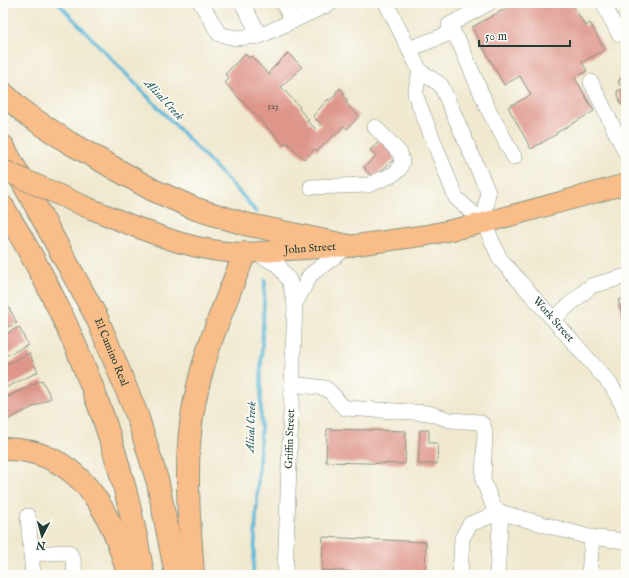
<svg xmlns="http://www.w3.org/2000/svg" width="629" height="578" viewBox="0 0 629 578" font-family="'IM FELL English',serif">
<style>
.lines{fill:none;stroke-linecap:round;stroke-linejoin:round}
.stream{stroke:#5ab7d8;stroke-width:3.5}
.building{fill:#de958a}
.minor-casing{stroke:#889382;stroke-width:16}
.major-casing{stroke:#889382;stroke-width:22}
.highway-casing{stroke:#889382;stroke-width:24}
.minor{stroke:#fff;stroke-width:15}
.major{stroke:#f8bd89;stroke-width:20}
.highway{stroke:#f8bd89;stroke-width:22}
.major-bridge-casing{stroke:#889382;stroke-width:22;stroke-linecap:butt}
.major-bridge{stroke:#f8bd89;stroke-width:20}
.labels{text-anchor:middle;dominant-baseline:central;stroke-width:3.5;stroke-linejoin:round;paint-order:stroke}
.number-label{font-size:9px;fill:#4f534a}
.street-label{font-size:11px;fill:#1f3d34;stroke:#fdfcf7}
.water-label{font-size:12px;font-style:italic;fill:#316265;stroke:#fdfcf7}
</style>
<rect width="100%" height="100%" fill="#fdfcf7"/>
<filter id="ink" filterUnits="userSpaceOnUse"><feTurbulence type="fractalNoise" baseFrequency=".025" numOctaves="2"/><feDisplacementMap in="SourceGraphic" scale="8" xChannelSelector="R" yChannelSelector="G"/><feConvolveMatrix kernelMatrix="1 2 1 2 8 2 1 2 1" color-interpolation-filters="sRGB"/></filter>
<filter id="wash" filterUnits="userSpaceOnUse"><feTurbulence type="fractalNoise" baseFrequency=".012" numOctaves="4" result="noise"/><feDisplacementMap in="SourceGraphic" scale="16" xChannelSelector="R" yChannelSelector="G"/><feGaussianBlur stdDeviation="0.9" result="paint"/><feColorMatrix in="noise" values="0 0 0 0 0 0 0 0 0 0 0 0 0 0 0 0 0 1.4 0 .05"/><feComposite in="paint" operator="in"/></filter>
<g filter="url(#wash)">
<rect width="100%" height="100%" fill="#f0e9d0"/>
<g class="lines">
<!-- stream -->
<g class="stream">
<path d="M58 3 244 197 256 212"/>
<path d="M253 575 261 427V365L265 280"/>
</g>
</g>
<g id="blocks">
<!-- building -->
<g class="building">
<path d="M516 3H572L585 26 590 23 605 50 582 62 587 71 575 78 594 111 556 133 557 134 531 149 508 107 531 95 520 76 504 85 472 27Z"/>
<path d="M288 53 302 67 281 87 300 107 299 109 309 120 307 121 316 129 321 124 313 116 328 99 329 101 336 94 335 93 340 88 345 94 343 95 348 101 346 103 359 116 347 129 344 126 317 151 315 149 304 159 287 142 284 145 225 83 229 79 225 74 245 54 249 58 251 56 269 75 271 74 269 72Z"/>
<circle cx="622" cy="82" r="3.5"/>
<path d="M626 88V104L621 105 617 91Z"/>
<path d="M382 139 392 150 394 161H392L374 178 365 170 366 169 364 167 376 156 370 150Z"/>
<path d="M626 298V329L618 300Z"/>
<path d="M7 304 17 323 3 329V306Z"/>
<path d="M19 327 28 345 3 357V335Z"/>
<path d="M29 353 38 372 3 389V366Z"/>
<path d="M42 380 51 398 3 422V399Z"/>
<path d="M327 429 406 431 405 464 326 462Z"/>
<path d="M420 430H429V443H438L437 464H418Z"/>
<path d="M323 537 426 542 425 575 322 570Z"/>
<path d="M511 573 540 574V575H511Z"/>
</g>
</g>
</g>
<g filter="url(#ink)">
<use href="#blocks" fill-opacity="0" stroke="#889382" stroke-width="1"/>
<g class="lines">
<defs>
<g id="minor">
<path d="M201 3 219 34 236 38 260 36 331 3"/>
<path d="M242 3 260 36"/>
<path d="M283 3 293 21"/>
<path d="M386 3 420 71 441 85 488 192 484 223"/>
<path d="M489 3 449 25 460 44 488 109 514 157"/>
<path d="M603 3 619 34"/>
<path d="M409 49 453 32"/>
<path id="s1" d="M420 71 415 94 456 198 484 223 500 259 611 385 622 404 626 415"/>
<path d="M591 82 626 153"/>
<path d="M311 187 368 185 392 175 399 170 402 162 400 153 375 127"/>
<path d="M256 253 278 265 289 280 295 304 285 575"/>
<path d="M295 304 310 275 349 246"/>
<path d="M553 319 591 286 626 276"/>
<path d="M292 384 325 388C334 393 337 402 345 408L429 413 450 420 479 422 482 424 485 431 483 480 494 508 503 513 589 537 626 541"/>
<path d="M28 516 33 575"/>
<path d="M31 554 68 552C75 557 74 567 75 575"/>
<path d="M460 575 462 538 470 524 501 512 497 575"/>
<path d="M589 575 592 537"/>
</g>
<g id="major">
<path id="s2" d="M84 206C135 226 189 253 245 253L349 246 428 235 484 223 626 184"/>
</g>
<g id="highway">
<path d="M3 93 26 114 68 142 153 190 196 209 245 224 349 246"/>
<path id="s3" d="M3 146 97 318 137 415 158 483 176 575"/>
<path d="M3 207C71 315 123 448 143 575"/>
<path d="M3 449C78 448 112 511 128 575"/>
<path d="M193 575C190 532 186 488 189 445 193 377 220 315 245 253"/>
</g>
</defs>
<!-- minor casing -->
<use href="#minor" class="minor-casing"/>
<!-- major casing -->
<use href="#major" class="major-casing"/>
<!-- highway casing -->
<use href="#highway" class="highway-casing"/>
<!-- minor -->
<use href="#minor" class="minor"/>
<!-- major -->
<use href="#major" class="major"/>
<!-- highway -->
<use href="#highway" class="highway"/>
<defs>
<path id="major-bridge" d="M3 170 84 206"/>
</defs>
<!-- major-bridge casing -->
<use href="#major-bridge" class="major-bridge-casing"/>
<!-- major-bridge -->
<use href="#major-bridge" class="major-bridge"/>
</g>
</g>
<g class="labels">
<!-- number labels -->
<g class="number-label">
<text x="273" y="106">523</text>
</g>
<!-- street labels -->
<g class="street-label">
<text stroke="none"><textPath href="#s2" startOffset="234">John Street</textPath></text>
<text stroke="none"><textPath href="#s1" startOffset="293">Work Street</textPath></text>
<text stroke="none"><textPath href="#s3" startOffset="233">El Camino Real</textPath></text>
<text transform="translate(290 439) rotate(-88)">Griffin Street</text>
</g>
<!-- water labels -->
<g class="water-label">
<text transform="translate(164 100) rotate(47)">Alisal Creek</text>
<text transform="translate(251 427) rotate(-88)">Alisal Creek</text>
</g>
</g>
<!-- margin -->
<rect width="629" height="578" fill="none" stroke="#fdfcf7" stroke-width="16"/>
<!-- north arrow -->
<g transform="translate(42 536) rotate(186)" stroke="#fdfcf7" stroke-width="3" paint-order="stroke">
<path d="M0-3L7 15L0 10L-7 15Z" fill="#1f3d34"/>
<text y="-6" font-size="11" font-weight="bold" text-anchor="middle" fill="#1f3d34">N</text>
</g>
<!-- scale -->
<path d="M479 40v6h91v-6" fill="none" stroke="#1f3d34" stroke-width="2"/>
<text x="485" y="40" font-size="12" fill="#1f3d34" stroke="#fdfcf7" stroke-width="3" paint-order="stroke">50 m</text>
</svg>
